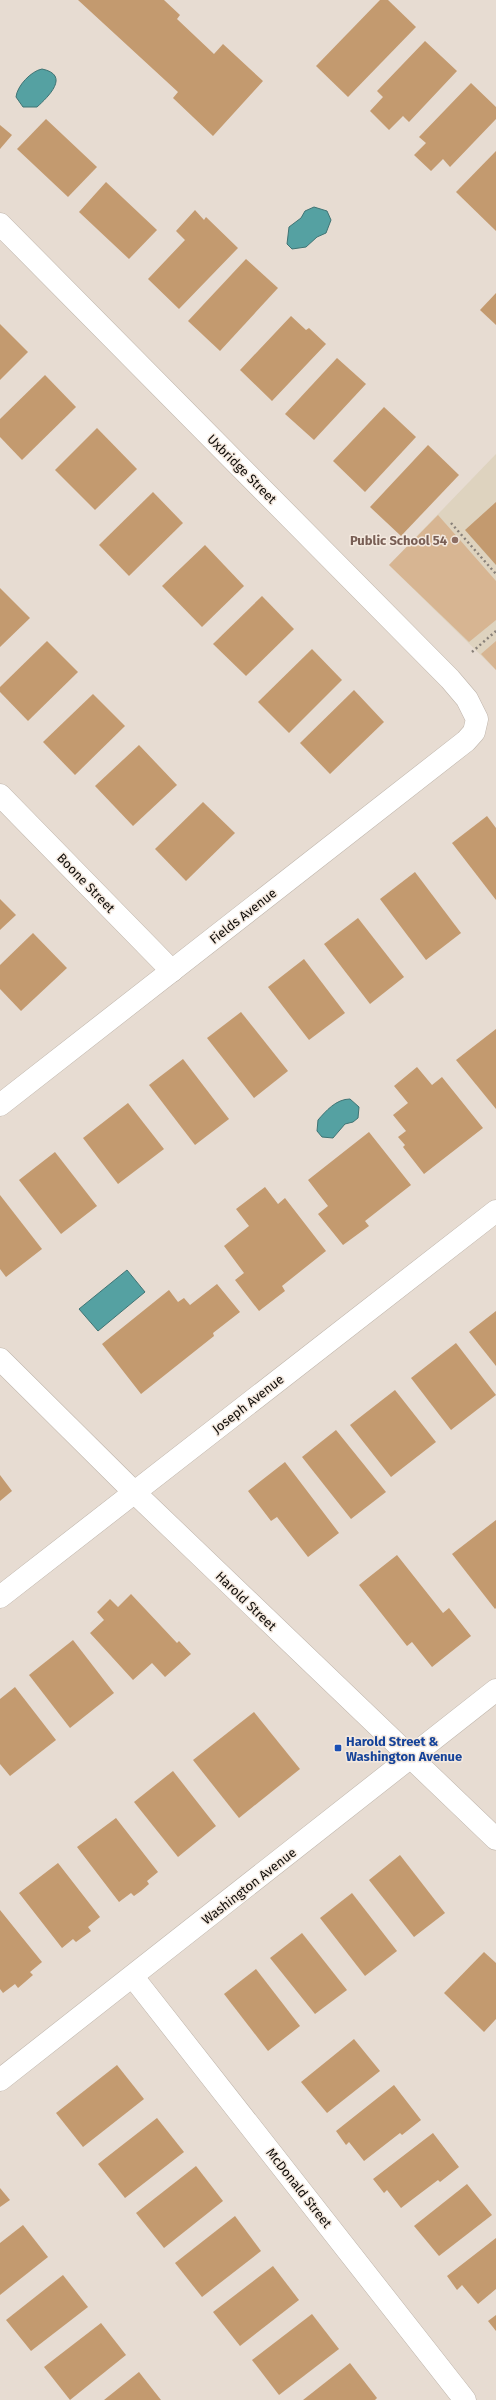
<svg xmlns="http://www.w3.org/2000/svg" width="496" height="2400" viewBox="0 0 496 2400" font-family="'Fira Sans',sans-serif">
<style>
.education{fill:#ded3bf}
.green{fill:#d7b592}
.water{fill:#55a1a2;stroke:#407474}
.building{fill:#c39a6f}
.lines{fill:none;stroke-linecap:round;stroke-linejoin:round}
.minor-casing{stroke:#bfb5ab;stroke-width:23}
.path{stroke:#888079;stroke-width:2.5;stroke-dasharray:2 3;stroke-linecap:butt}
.minor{stroke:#fff;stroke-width:22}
.education-dot{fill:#8d6e63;stroke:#f4e9df;stroke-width:1.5}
.transit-dot{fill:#1a4fb4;stroke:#f4e9df;stroke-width:1.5}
.labels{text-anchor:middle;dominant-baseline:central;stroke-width:3;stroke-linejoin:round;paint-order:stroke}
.street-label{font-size:13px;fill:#0e0b08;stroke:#f4e9df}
.education-label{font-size:13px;font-weight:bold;fill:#785e54;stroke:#f4e9df;text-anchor:end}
.transit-label{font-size:13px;font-weight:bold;fill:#164399;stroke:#f4e9df;text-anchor:start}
</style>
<rect width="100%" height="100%" fill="#e7dcd2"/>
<!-- education -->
<path class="education" d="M496 454V670L389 565Z"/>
<!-- green -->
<g class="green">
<path d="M438 515 496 581V620L469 642 389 565Z"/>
<path d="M496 641V670L481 654Z"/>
</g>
<!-- water -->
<g class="water">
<path d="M42 69C71 75 48 97 37 107H23L16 97C17 86 31 71 42 69Z"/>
<path d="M314 207 327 211 331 220 326 233 317 237 306 247 292 249 287 244 289 227 301 218 305 211Z"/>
<path d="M350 1099 359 1107 358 1118 353 1122 345 1124 333 1138 322 1137 317 1131 318 1120C326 1111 336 1099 350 1099Z"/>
<path d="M127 1270 145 1292 98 1331 79 1309Z"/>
</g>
<!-- building -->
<g class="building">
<path d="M78 0H164L180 15 177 19 214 54 223 44 263 81 213 136 173 98 178 92Z"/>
<path d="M380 0H388L416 27 348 97 316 66Z"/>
<path d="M425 41 457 71 409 122 403 116 389 130 370 111 383 97 377 91Z"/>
<path d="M471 83 496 107V119L450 167 443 159 431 171 414 155 426 143 419 137Z"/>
<path d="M46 119 97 167 68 197 17 149Z"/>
<path d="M0 125 12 135 0 149Z"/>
<path d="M496 151V231L456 192Z"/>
<path d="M106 182 157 230 129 259 79 212Z"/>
<path d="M195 210 204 220 206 217 238 248 179 309 148 279 185 240 176 231Z"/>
<path d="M246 259 278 288 220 351 188 321Z"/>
<path d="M496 293V325L480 310Z"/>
<path d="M291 316 306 330 309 328 326 344 272 401 240 370Z"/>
<path d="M0 324 28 352 0 380Z"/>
<path d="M337 358 366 384 314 440 285 414Z"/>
<path d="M45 375 76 407 22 460 0 437V419Z"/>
<path d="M384 407 416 437 365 492 333 461Z"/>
<path d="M97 428 137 469 95 510 55 470Z"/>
<path d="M428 445 459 475 401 536 370 507Z"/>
<path d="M153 492 183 523 129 576 99 545Z"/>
<path d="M496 502V565L465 530Z"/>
<path d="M205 545 244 586 202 627 162 586Z"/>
<path d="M0 588 30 618 0 647Z"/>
<path d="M262 596 294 629 246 676 213 644Z"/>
<path d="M47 641 78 672 28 721 0 692V687Z"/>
<path d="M312 649 342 680 289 733 258 702Z"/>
<path d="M354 690 384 722 330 774 300 743Z"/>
<path d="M93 694 125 726 75 775 43 742Z"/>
<path d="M139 745 177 785 133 826 95 786Z"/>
<path d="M203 802 235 833 186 881 155 849Z"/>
<path d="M487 816 496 828V900L452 843Z"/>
<path d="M415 872 461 933 426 960 380 899Z"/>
<path d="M0 899 16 915 0 930Z"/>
<path d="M358 918 404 977 370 1004 324 944Z"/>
<path d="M33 933 67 968 21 1011 0 989V965Z"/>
<path d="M304 959 345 1013 309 1040 268 987Z"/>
<path d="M241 1012 288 1071 254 1098 207 1038Z"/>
<path d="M496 1029V1109L456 1060Z"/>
<path d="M183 1059 229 1119 195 1145 149 1085Z"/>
<path d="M417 1067 432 1085 442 1077 483 1128 424 1174 403 1147 405 1145 398 1137 406 1131 393 1115 408 1103 394 1086Z"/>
<path d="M128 1103 164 1149 118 1184 83 1138Z"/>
<path d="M369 1132 411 1185 365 1221 369 1226 343 1245 318 1214 328 1206 308 1180Z"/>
<path d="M55 1152 97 1206 61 1234 19 1180Z"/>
<path d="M265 1187 278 1204 285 1198 326 1251 282 1286 285 1291 259 1311 235 1280 244 1273 224 1246 249 1226 236 1209Z"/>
<path d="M0 1195 42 1249 6 1277 0 1269Z"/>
<path d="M217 1284 240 1312 213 1333 214 1336 141 1394 102 1344 169 1290 178 1302 184 1298 190 1305Z"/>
<path d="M496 1311V1366L469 1332Z"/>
<path d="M456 1343 496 1395 451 1430 411 1378Z"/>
<path d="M395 1390 436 1442 391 1477 350 1425Z"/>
<path d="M336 1430 386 1492 351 1519 302 1457Z"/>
<path d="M285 1462 339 1533 308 1557 277 1517 271 1521 248 1491Z"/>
<path d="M0 1475 12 1491 0 1501Z"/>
<path d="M496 1520V1608L495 1609 452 1554Z"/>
<path d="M397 1555 443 1613 449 1608 471 1636 432 1667 412 1642 407 1646 359 1585Z"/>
<path d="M131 1594 177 1643 179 1641 191 1654 165 1677 152 1663 133 1680 90 1633 104 1620 97 1612 110 1599 118 1607Z"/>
<path d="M73 1640 114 1693 70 1728 29 1675Z"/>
<path d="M15 1687 56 1740 10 1776 0 1764V1699Z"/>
<path d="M254 1712 300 1769 239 1818 193 1760Z"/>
<path d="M173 1771 216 1826 178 1857 134 1802Z"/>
<path d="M116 1818 158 1872 147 1881 149 1884 141 1891 134 1896 131 1893 119 1902 77 1847Z"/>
<path d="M400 1855 445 1913 414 1937 369 1880Z"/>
<path d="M58 1863 100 1917 88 1927 91 1931 76 1942 73 1939 62 1948 19 1893Z"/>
<path d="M352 1893 397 1951 365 1976 320 1918Z"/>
<path d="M0 1910 42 1962 30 1972 33 1975 25 1982 18 1988 15 1984 3 1993 0 1989Z"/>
<path d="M302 1933 347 1990 315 2014 270 1958Z"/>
<path d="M484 1952 496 1963V2019L484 2032 444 1993Z"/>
<path d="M256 1969 300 2026 268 2051 224 1994Z"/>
<path d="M354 2039 380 2071 327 2113 301 2082Z"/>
<path d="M117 2065 144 2099 83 2147 56 2113Z"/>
<path d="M394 2085 421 2120 402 2135 400 2133 364 2161 349 2142 346 2145 336 2131Z"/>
<path d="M157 2118 184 2152 125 2198 98 2164Z"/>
<path d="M433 2133 459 2167 440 2182 438 2180 401 2208 387 2190 384 2193 373 2179Z"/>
<path d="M196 2166 223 2201 164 2248 136 2213Z"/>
<path d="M467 2184 492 2215 439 2256 414 2226Z"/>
<path d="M0 2188 10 2200 0 2207Z"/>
<path d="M235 2216 261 2251 202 2297 175 2263Z"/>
<path d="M23 2225 48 2257 0 2295V2243Z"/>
<path d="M496 2238V2289L478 2304 462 2285 457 2290 447 2276Z"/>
<path d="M273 2266 299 2300 240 2346 213 2312Z"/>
<path d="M63 2275 88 2307 31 2351 6 2320Z"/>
<path d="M312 2314 339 2349 279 2395 252 2360Z"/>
<path d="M496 2315V2331L488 2321Z"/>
<path d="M101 2323 126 2355 70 2400 44 2367Z"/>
<path d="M350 2363 377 2398 375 2400H303Z"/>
<path d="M139 2372 161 2400H104Z"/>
</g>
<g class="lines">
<defs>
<g id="minor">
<path d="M0 224 450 679 467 699 477 719 474 732 466 741 0 1105"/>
<path d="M0 795 172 971"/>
<path d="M0 1359 134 1492 496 1839"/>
<path d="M0 1597 496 1211"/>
<path d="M133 1977 465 2400"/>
<path d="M0 2080 496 1690"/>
</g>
</defs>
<!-- minor casing -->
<use href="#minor" class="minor-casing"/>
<!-- path -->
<g class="path">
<path d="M451 523 496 574"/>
<path d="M472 652 496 631"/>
</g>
<!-- minor -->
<use href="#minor" class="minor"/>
</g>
<!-- markers -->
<circle class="education-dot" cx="455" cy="540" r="4"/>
<rect class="transit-dot" x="334" y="1744" width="8" height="8" rx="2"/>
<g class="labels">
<!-- street labels -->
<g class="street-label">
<text transform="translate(242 469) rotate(45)">Uxbridge Street</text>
<text transform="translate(86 883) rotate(46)">Boone Street</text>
<text transform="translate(243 916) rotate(-38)">Fields Avenue</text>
<text transform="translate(248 1404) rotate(-38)">Joseph Avenue</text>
<text transform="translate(246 1601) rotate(44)">Harold Street</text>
<text transform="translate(249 1886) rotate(-38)">Washington Avenue</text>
<text transform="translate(299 2188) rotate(52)">McDonald Street</text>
</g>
<!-- education labels -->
<g class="education-label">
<text x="447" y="540">Public School 54</text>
</g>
<!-- transit labels -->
<g class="transit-label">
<text x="346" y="1741">Harold Street &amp;<tspan x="346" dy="15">Washington Avenue</tspan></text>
</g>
</g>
</svg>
